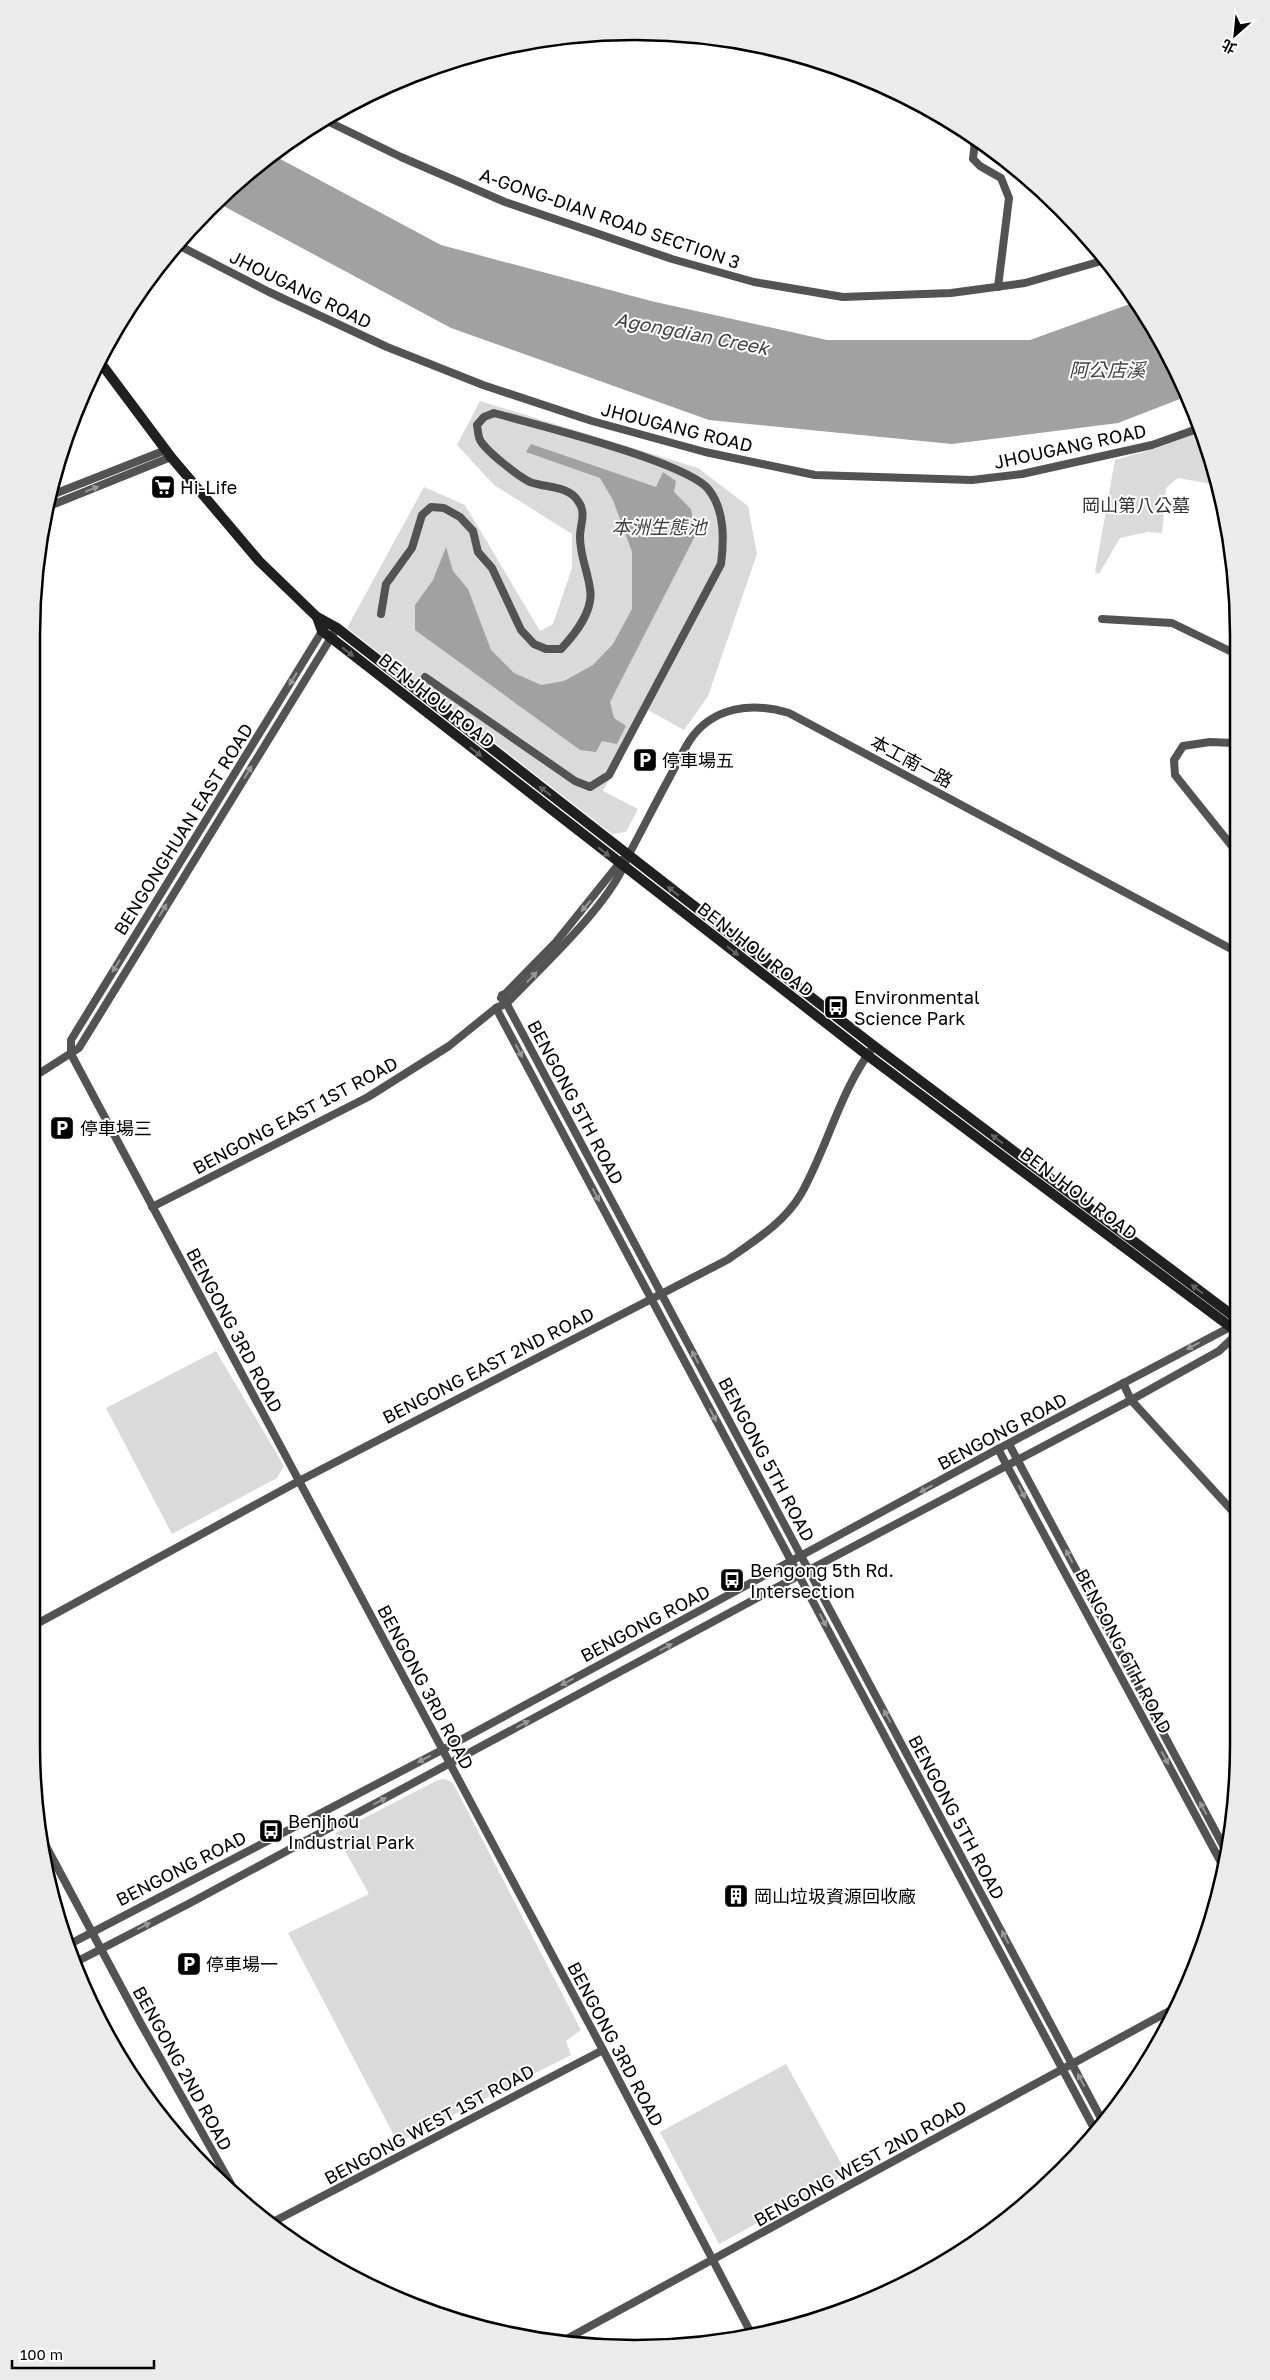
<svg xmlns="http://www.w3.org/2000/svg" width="1270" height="2380" viewBox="0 0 1270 2380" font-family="'Golos Text','Noto Sans TC',sans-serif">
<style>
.green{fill:#dadada}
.water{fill:#a1a1a1}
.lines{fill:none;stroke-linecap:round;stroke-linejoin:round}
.street{stroke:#535353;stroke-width:8}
.secondary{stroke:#202020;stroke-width:10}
.oneway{fill:#989898}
.oneway2{fill:#636363}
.labels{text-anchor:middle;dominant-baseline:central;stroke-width:4;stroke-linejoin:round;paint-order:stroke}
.street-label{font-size:18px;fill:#000;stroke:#fff}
.poi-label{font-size:18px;fill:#000;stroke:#fff;text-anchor:start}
.park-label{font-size:18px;fill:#313131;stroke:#fff}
.water-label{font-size:19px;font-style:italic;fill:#424242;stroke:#fff}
.rim{fill:none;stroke:#000;stroke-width:2.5}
</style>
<rect width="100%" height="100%" fill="#fff"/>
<!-- green -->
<g class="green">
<path d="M480 401 698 468 748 506 757 554 708 696 684 730 648 710 603 791 638 809 626 832 612 834 347 628 424 487 465 505 540 631 553 624 572 568V534L494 485 457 445Z"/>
<path d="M1202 431 1207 441 1217 485 1178 478 1166 488 1162 533 1148 532 1120 538 1099 574 1095 572 1115 460 1157 448Z"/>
<path d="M216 1351 284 1466 277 1478 172 1534 106 1408Z"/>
<path d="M445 1779 453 1783 581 2030 566 2041 571 2055 398 2143 288 1933 369 1894 335 1833 438 1780Z"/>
<path d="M786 2064 847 2174 719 2244 660 2132Z"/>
</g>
<!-- water -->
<g class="water">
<path d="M271 154 441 245 651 301 827 340H1030L1138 301 1185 397 1118 423 952 444 709 420 451 328 218 203Z"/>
<path d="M531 444 656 487 663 472 676 481 674 492 691 509 695 536 610 702 614 718 626 726 617 744 602 741 596 752 580 750 415 630V605L433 580 446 547 453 571 468 589 491 650 514 673 541 685 564 681 593 665 613 644 632 609V552L613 500 600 478 526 452Z"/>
</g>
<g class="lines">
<!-- street -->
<g class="street">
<path d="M325 120 401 157 505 202 672 259 754 282 843 297 951 293 1025 283 1105 260"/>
<path d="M975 141 973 159 980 166 1001 178 1009 198 998 287"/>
<path d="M176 244 269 292 387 347 483 385 592 421 705 452 815 475 972 480 1022 474 1152 445 1200 428"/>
<path d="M49 496 166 450"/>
<path d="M47 507 171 457"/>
<path d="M381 614 386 584 412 548 422 515 431 507 444 508 460 517 473 531 478 552 492 568 521 630 534 644 546 649H561C575 634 594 611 590 589 588 572 580 556 580 537 580 524 587 513 578 501 568 485 545 488 530 482 519 477 486 451 480 440 478 436 478 430 477 425L484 417 494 413C534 424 688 462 709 490 725 511 724 540 721 564L609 775 590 787 575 781 425 677"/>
<path d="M1102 619 1172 623 1234 653"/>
<path d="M324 628 71 1040V1054L603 2050 752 2335"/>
<path d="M1234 743 1210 742 1183 746 1174 760 1175 775 1235 850"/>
<path d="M502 995 1104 2124"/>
<path d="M501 998 556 942 622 860"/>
<path d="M496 1008 1096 2132"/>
<path d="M32 1078 79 1048 337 628"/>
<path d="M152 1207 368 1097 449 1046 496 1008 507 1003C542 966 612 903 628 856 641 832 653 808 666 784 674 770 681 754 690 740 713 706 753 702 789 713L1235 951"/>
<path d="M1123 1383 1131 1400 1237 1516"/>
<path d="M1009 1444 1226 1851"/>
<path d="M998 1449 1224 1868"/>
<path d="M31 1627 299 1481 727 1260C754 1241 784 1223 801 1194 828 1146 840 1090 874 1046"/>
<path d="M40 1835 140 2022 241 2202"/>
<path d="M66 1946 442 1750 998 1449 1236 1324"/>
<path d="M74 1963 192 1902 809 1570 1131 1400 1219 1351 1236 1335"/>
<path d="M269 2224 603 2050"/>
<path d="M561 2342 1173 2009"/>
</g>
<!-- secondary -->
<g class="secondary">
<path d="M100 362 171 457 259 561 317 617 337 628 874 1046 1236 1318"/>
<path d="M317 617 322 631 330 637 867 1055 1236 1331"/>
</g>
</g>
<!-- one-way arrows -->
<defs><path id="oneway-solid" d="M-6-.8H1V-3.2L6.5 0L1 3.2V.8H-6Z" transform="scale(1.25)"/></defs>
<g class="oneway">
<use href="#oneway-solid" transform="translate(92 489) rotate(-22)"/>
<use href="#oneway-solid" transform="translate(293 679) rotate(122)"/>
<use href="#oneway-solid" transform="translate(248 772) rotate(-59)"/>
<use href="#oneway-solid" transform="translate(586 906) rotate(130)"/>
<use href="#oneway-solid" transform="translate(163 910) rotate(-59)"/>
<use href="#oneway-solid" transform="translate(116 966) rotate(122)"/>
<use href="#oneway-solid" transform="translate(532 977) rotate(-46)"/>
<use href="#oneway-solid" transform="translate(519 1051) rotate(62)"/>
<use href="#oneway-solid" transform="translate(596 1195) rotate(62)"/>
<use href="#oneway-solid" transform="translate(1193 1346) rotate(152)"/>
<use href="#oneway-solid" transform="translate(695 1357) rotate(-118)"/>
<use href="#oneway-solid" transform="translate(713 1415) rotate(62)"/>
<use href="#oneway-solid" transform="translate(926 1489) rotate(151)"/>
<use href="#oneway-solid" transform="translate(1022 1492) rotate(62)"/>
<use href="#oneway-solid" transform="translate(1069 1556) rotate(-118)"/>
<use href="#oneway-solid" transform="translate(823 1620) rotate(62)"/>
<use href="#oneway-solid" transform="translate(666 1647) rotate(-28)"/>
<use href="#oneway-solid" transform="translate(567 1682) rotate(152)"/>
<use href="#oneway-solid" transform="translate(887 1716) rotate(-118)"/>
<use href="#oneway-solid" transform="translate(523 1724) rotate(-28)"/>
<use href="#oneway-solid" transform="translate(1165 1758) rotate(62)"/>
<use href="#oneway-solid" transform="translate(424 1759) rotate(153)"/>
<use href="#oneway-solid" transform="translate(380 1801) rotate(-28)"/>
<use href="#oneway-solid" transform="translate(1203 1808) rotate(-118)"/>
<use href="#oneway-solid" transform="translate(144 1926) rotate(-27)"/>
<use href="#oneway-solid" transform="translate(1005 1937) rotate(-118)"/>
<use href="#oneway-solid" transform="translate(1081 2080) rotate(-118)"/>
</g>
<g class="oneway2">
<use href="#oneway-solid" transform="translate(348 652) rotate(38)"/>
<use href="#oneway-solid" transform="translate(476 752) rotate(38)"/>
<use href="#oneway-solid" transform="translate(545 791) rotate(-142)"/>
<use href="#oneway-solid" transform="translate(604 852) rotate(38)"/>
<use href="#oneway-solid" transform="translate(673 891) rotate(-142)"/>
<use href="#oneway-solid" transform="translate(733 951) rotate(38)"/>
<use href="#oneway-solid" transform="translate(997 1139) rotate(-143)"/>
<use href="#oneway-solid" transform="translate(1197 1289) rotate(-143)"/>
</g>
<!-- icons -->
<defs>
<symbol id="supermarket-square" viewBox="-11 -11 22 22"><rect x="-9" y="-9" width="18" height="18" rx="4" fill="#000" stroke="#fff"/><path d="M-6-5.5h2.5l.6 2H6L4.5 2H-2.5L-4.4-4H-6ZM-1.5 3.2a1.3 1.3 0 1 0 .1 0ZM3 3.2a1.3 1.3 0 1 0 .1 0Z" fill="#fff"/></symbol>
<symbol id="parking-square" viewBox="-11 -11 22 22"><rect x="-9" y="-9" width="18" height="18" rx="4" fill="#000" stroke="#fff"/><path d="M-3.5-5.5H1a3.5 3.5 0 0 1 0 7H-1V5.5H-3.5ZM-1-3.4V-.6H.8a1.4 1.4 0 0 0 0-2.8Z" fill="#fff"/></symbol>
<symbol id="bus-square" viewBox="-11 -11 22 22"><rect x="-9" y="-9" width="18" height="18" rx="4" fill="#000" stroke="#fff"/><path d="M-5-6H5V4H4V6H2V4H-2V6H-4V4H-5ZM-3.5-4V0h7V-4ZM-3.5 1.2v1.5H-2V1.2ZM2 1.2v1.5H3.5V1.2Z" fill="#fff"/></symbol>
<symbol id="building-square" viewBox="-11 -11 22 22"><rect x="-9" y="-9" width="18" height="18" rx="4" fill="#000" stroke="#fff"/><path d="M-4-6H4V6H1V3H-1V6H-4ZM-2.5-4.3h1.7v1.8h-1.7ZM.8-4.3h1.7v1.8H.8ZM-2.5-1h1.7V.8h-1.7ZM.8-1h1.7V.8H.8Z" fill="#fff"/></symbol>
</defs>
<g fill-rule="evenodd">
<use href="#supermarket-square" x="149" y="473" width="28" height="28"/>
<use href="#parking-square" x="631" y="746" width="28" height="28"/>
<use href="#bus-square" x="822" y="993" width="28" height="28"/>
<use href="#parking-square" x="48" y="1114" width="28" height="28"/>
<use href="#bus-square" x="718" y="1566" width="28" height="28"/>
<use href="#bus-square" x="257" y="1817" width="28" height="28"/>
<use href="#building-square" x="722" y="1882" width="28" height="28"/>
<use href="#parking-square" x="175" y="1950" width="28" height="28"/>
</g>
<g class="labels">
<!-- street labels -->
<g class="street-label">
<text transform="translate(610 218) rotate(19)">A-GONG-DIAN ROAD SECTION 3</text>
<text transform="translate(301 289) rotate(26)">JHOUGANG ROAD</text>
<text transform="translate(677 427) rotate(14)">JHOUGANG ROAD</text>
<text transform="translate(1070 446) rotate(-12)">JHOUGANG ROAD</text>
<text transform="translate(437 700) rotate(38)">BENJHOU ROAD</text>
<text transform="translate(912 761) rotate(28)">本工南一路</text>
<text transform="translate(183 829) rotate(-58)">BENGONGHUAN EAST ROAD</text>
<text transform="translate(756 949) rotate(38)">BENJHOU ROAD</text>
<text transform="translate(576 1102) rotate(62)">BENGONG 5TH ROAD</text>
<text transform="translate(295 1115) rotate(-28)">BENGONG EAST 1ST ROAD</text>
<text transform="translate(1079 1193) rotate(37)">BENJHOU ROAD</text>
<text transform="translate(235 1330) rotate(62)">BENGONG 3RD ROAD</text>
<text transform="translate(488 1365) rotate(-27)">BENGONG EAST 2ND ROAD</text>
<text transform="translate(1002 1431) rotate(-28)">BENGONG ROAD</text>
<text transform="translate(767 1459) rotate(62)">BENGONG 5TH ROAD</text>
<text transform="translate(645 1623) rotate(-28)">BENGONG ROAD</text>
<text transform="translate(1124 1651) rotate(62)">BENGONG 6TH ROAD</text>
<text transform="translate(426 1687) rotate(62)">BENGONG 3RD ROAD</text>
<text transform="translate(957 1817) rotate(62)">BENGONG 5TH ROAD</text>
<text transform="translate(181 1868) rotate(-27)">BENGONG ROAD</text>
<text transform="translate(616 2044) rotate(62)">BENGONG 3RD ROAD</text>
<text transform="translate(183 2068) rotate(61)">BENGONG 2ND ROAD</text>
<text transform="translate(429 2124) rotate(-28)">BENGONG WEST 1ST ROAD</text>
<text transform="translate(860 2163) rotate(-29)">BENGONG WEST 2ND ROAD</text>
</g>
<!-- poi labels -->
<g class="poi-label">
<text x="180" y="487">Hi-Life</text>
<text x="662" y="760">停車場五</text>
<text x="854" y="997">Environmental<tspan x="854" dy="21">Science Park</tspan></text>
<text x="80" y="1128">停車場三</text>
<text x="750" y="1570">Bengong 5th Rd.<tspan x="750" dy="21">Intersection</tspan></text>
<text x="288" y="1821">Benjhou<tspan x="288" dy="21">Industrial Park</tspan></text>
<text x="754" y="1896">岡山垃圾資源回收廠</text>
<text x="206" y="1964">停車場一</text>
</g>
<!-- park labels -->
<g class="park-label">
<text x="1136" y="505">岡山第八公墓</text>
</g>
<!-- water labels -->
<g class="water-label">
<text transform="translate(692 333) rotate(11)">Agongdian Creek</text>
<text x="1107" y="369">阿公店溪</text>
<text x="659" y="526">本洲生態池</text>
</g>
</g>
<!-- crop -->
<path d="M0 0H1270V2380H0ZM635 40H635A595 595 0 0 1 1230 635V1745A595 595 0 0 1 635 2340H635A595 595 0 0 1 40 1745V635A595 595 0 0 1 635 40Z" fill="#ebebeb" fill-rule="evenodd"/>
<path class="rim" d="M635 40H635A595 595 0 0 1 1230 635V1745A595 595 0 0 1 635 2340H635A595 595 0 0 1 40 1745V635A595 595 0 0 1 635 40Z"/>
<!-- north arrow -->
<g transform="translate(1235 35) rotate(207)" stroke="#ffffff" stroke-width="4" paint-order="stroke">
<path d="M0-4L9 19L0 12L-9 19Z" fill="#000000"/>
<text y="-8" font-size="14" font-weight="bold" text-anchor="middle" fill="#000000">北</text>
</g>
<!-- scale -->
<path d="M12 2360v8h142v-8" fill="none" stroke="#000000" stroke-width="2.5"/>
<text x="20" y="2360" font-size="15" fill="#000000" stroke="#ffffff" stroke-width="4" paint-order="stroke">100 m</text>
</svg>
